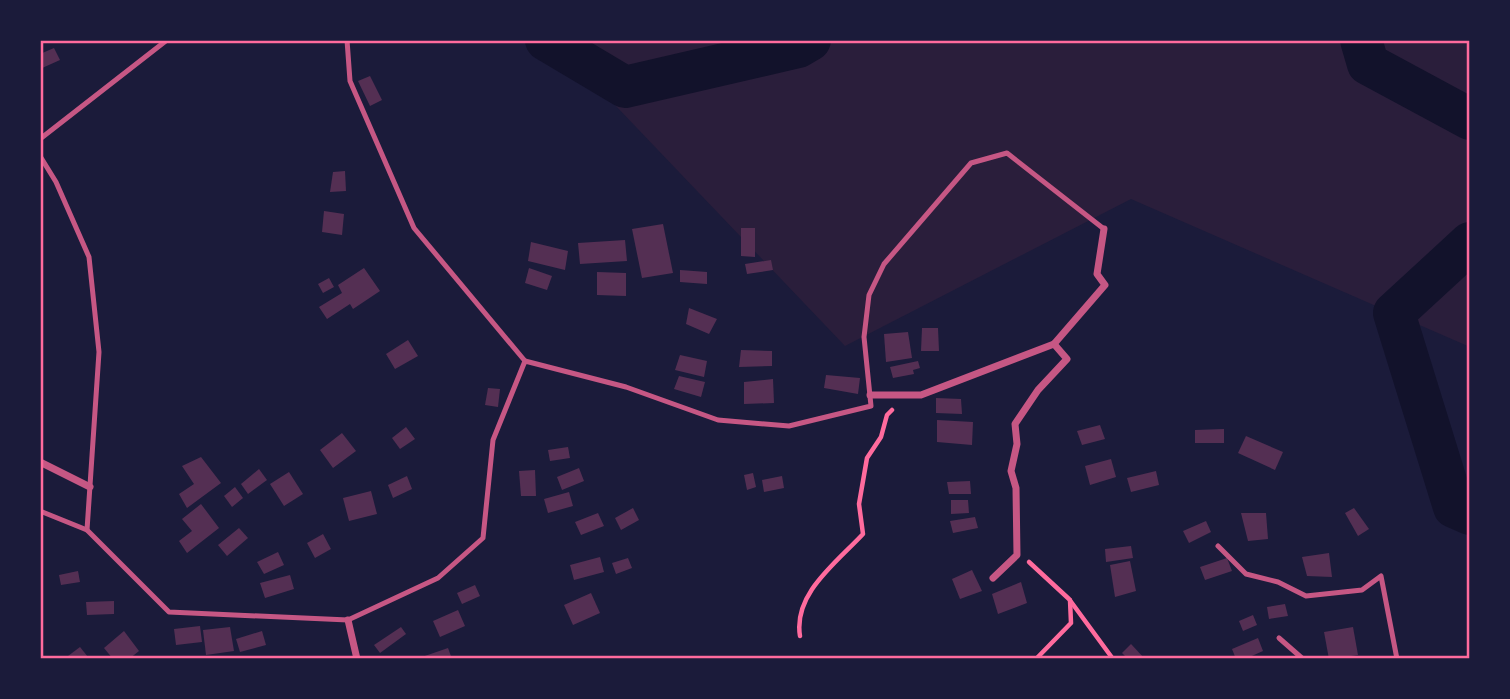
<svg xmlns="http://www.w3.org/2000/svg" width="1510" height="699" viewBox="0 0 1510 699" font-family="Karla,sans-serif">
<style>
.green{fill:#2a1e3b}
.lines{fill:none;stroke-linecap:round;stroke-linejoin:round}
.river{stroke:#12122b;stroke-width:42}
.building{fill:#542f53}
.path{stroke:#ff6b9d;stroke-width:4.5}
.service{stroke:#c65784;stroke-width:5}
.minor{stroke:#c65784;stroke-width:7}
.neatline{fill:none;stroke:#ff6b9d;stroke-width:2.5}
</style>
<rect width="100%" height="100%" fill="#1b1b3a"/>
<!-- green -->
<path class="green" d="M553 40H1470V347L1131 199 845 346Z"/>
<g class="lines">
<!-- river -->
<g class="river">
<path d="M546 40 625 87 798 47 810 40"/>
<path d="M1361 40 1368 64 1470 119"/>
<path d="M1470 243 1394 313 1454 507 1470 514"/>
</g>
</g>
<!-- building -->
<g class="building">
<path d="M54 48 60 60 40 69V54Z"/>
<path d="M370 76 382 100 370 106 358 81Z"/>
<path d="M345 171 346 191 330 192 333 172Z"/>
<path d="M324 211 344 214 342 235 322 232Z"/>
<path d="M663 224 673 273 642 278 632 229Z"/>
<path d="M741 228H755V257L741 256Z"/>
<path d="M625 240 627 261 580 264 578 243Z"/>
<path d="M531 242 568 251 565 270 528 261Z"/>
<path d="M771 260 773 270 747 274 745 264Z"/>
<path d="M364 268 380 291 353 309 350 304 327 319 319 307 342 293 338 285Z"/>
<path d="M529 268 552 276 547 290 525 283Z"/>
<path d="M680 270 707 272V284L680 282Z"/>
<path d="M597 272 626 273V296L597 295Z"/>
<path d="M329 278 334 287 323 293 318 284Z"/>
<path d="M689 308 717 319 709 334 686 324Z"/>
<path d="M922 328H938L939 351H921Z"/>
<path d="M908 332 912 358 886 362 884 334Z"/>
<path d="M408 340 418 356 395 369 386 354Z"/>
<path d="M741 350 772 351V366L739 367Z"/>
<path d="M680 355 707 361 704 377 675 370Z"/>
<path d="M918 361 920 368 913 370 914 374 893 378 890 367Z"/>
<path d="M826 375 860 378 858 394 824 388Z"/>
<path d="M679 376 705 382 701 397 674 389Z"/>
<path d="M773 379 774 403 744 404V382Z"/>
<path d="M488 388 500 389 498 407 485 405Z"/>
<path d="M936 398 961 399 962 414 936 413Z"/>
<path d="M937 420 973 422 972 445 937 442Z"/>
<path d="M1100 425 1105 439 1082 445 1077 431Z"/>
<path d="M406 427 415 439 400 449 392 438Z"/>
<path d="M1224 429V443H1195V430Z"/>
<path d="M342 433 356 451 333 468 320 450Z"/>
<path d="M1246 436 1283 452 1275 470 1238 453Z"/>
<path d="M568 447 570 458 550 461 548 450Z"/>
<path d="M201 457 221 483 187 508 179 494 194 484 182 466Z"/>
<path d="M1111 459 1116 477 1090 485 1085 466Z"/>
<path d="M579 468 584 481 562 490 557 477Z"/>
<path d="M259 469 267 480 248 494 241 484Z"/>
<path d="M535 470 536 496H521L519 471Z"/>
<path d="M1156 471 1159 485 1131 492 1127 478Z"/>
<path d="M289 472 303 494 284 506 270 484Z"/>
<path d="M753 473 756 487 747 490 744 475Z"/>
<path d="M407 476 412 489 393 498 388 485Z"/>
<path d="M782 476 784 488 764 492 762 480Z"/>
<path d="M970 481 971 494H949L947 482Z"/>
<path d="M235 487 243 498 232 507 224 496Z"/>
<path d="M371 491 377 514 349 521 343 498Z"/>
<path d="M569 492 573 506 548 513 544 499Z"/>
<path d="M951 500H968L969 513 951 514Z"/>
<path d="M201 504 219 528 187 553 179 541 192 531 182 519Z"/>
<path d="M633 508 639 520 621 530 615 518Z"/>
<path d="M1354 508 1369 529 1358 536 1345 513Z"/>
<path d="M598 513 604 526 581 535 575 522Z"/>
<path d="M1241 513H1266L1268 539 1248 541Z"/>
<path d="M975 517 978 528 953 533 950 521Z"/>
<path d="M1206 521 1211 532 1189 543 1183 531Z"/>
<path d="M239 528 248 538 227 556 218 545Z"/>
<path d="M323 534 331 549 315 558 307 543Z"/>
<path d="M1131 546 1133 558 1106 562 1105 549Z"/>
<path d="M278 552 284 565 264 574 257 562Z"/>
<path d="M1329 553 1332 577 1307 576 1302 557Z"/>
<path d="M600 557 604 572 574 580 570 565Z"/>
<path d="M628 558 632 568 616 574 612 563Z"/>
<path d="M1227 558 1232 571 1205 580 1200 567Z"/>
<path d="M1130 561 1136 591 1115 597 1110 565Z"/>
<path d="M972 570 982 591 960 599 952 579Z"/>
<path d="M78 571 80 582 61 585 59 575Z"/>
<path d="M290 575 294 589 265 598 260 583Z"/>
<path d="M1021 582 1027 603 998 614 992 594Z"/>
<path d="M475 585 480 596 462 604 457 593Z"/>
<path d="M591 593 600 613 573 625 564 605Z"/>
<path d="M114 601V614L87 615 86 602Z"/>
<path d="M1285 604 1288 616 1269 619 1267 607Z"/>
<path d="M458 610 465 626 440 637 433 621Z"/>
<path d="M1253 615 1257 625 1243 631 1239 621Z"/>
<path d="M200 626 202 642 176 645 174 629Z"/>
<path d="M230 627 234 651 206 655 203 630Z"/>
<path d="M401 627 406 634 380 653 374 645Z"/>
<path d="M1353 627 1358 655 1329 659 1324 632Z"/>
<path d="M124 631 139 651 129 659H113L104 648Z"/>
<path d="M262 631 266 645 240 652 236 639Z"/>
<path d="M1258 638 1263 651 1245 659H1236L1232 649Z"/>
<path d="M1131 644 1145 659H1128L1122 653Z"/>
<path d="M80 647 88 657 64 659Z"/>
<path d="M448 648 452 659H419V658Z"/>
</g>
<g class="lines">
<!-- path -->
<g class="path">
<path d="M1029 562 1069 599 1113 659"/>
<path d="M800 636C793 594 836 563 863 534L859 504 867 458 881 437 887 415 892 410"/>
<path d="M1036 659 1071 623 1070 600"/>
</g>
<!-- service -->
<g class="service">
<path d="M347 40 350 81 414 228 525 361"/>
<path d="M40 139 167 40"/>
<path d="M40 156 56 182 89 257 99 352 87 530"/>
<path d="M40 511 87 530 169 612 348 620 438 578 483 538 493 440 525 361 626 387 718 420 789 426 871 406 864 337 869 295 884 264 971 163 1007 153 1104 229"/>
<path d="M1218 546 1246 574 1278 582 1306 596 1362 590 1381 576 1397 659"/>
<path d="M1279 638 1303 659"/>
</g>
<!-- minor -->
<g class="minor">
<path d="M870 395H921L1054 344 1105 285 1097 274 1104 229"/>
<path d="M40 462 90 487"/>
<path d="M993 578 1017 555 1016 488 1011 471 1017 444 1015 424 1038 390 1067 359 1054 344"/>
<path d="M348 620 357 659"/>
</g>
</g>
<!-- border -->
<rect width="1510" height="699" fill="none" stroke="#1b1b3a" stroke-width="84"/>
<rect x="42" y="42" width="1426" height="615" class="neatline"/>
</svg>
